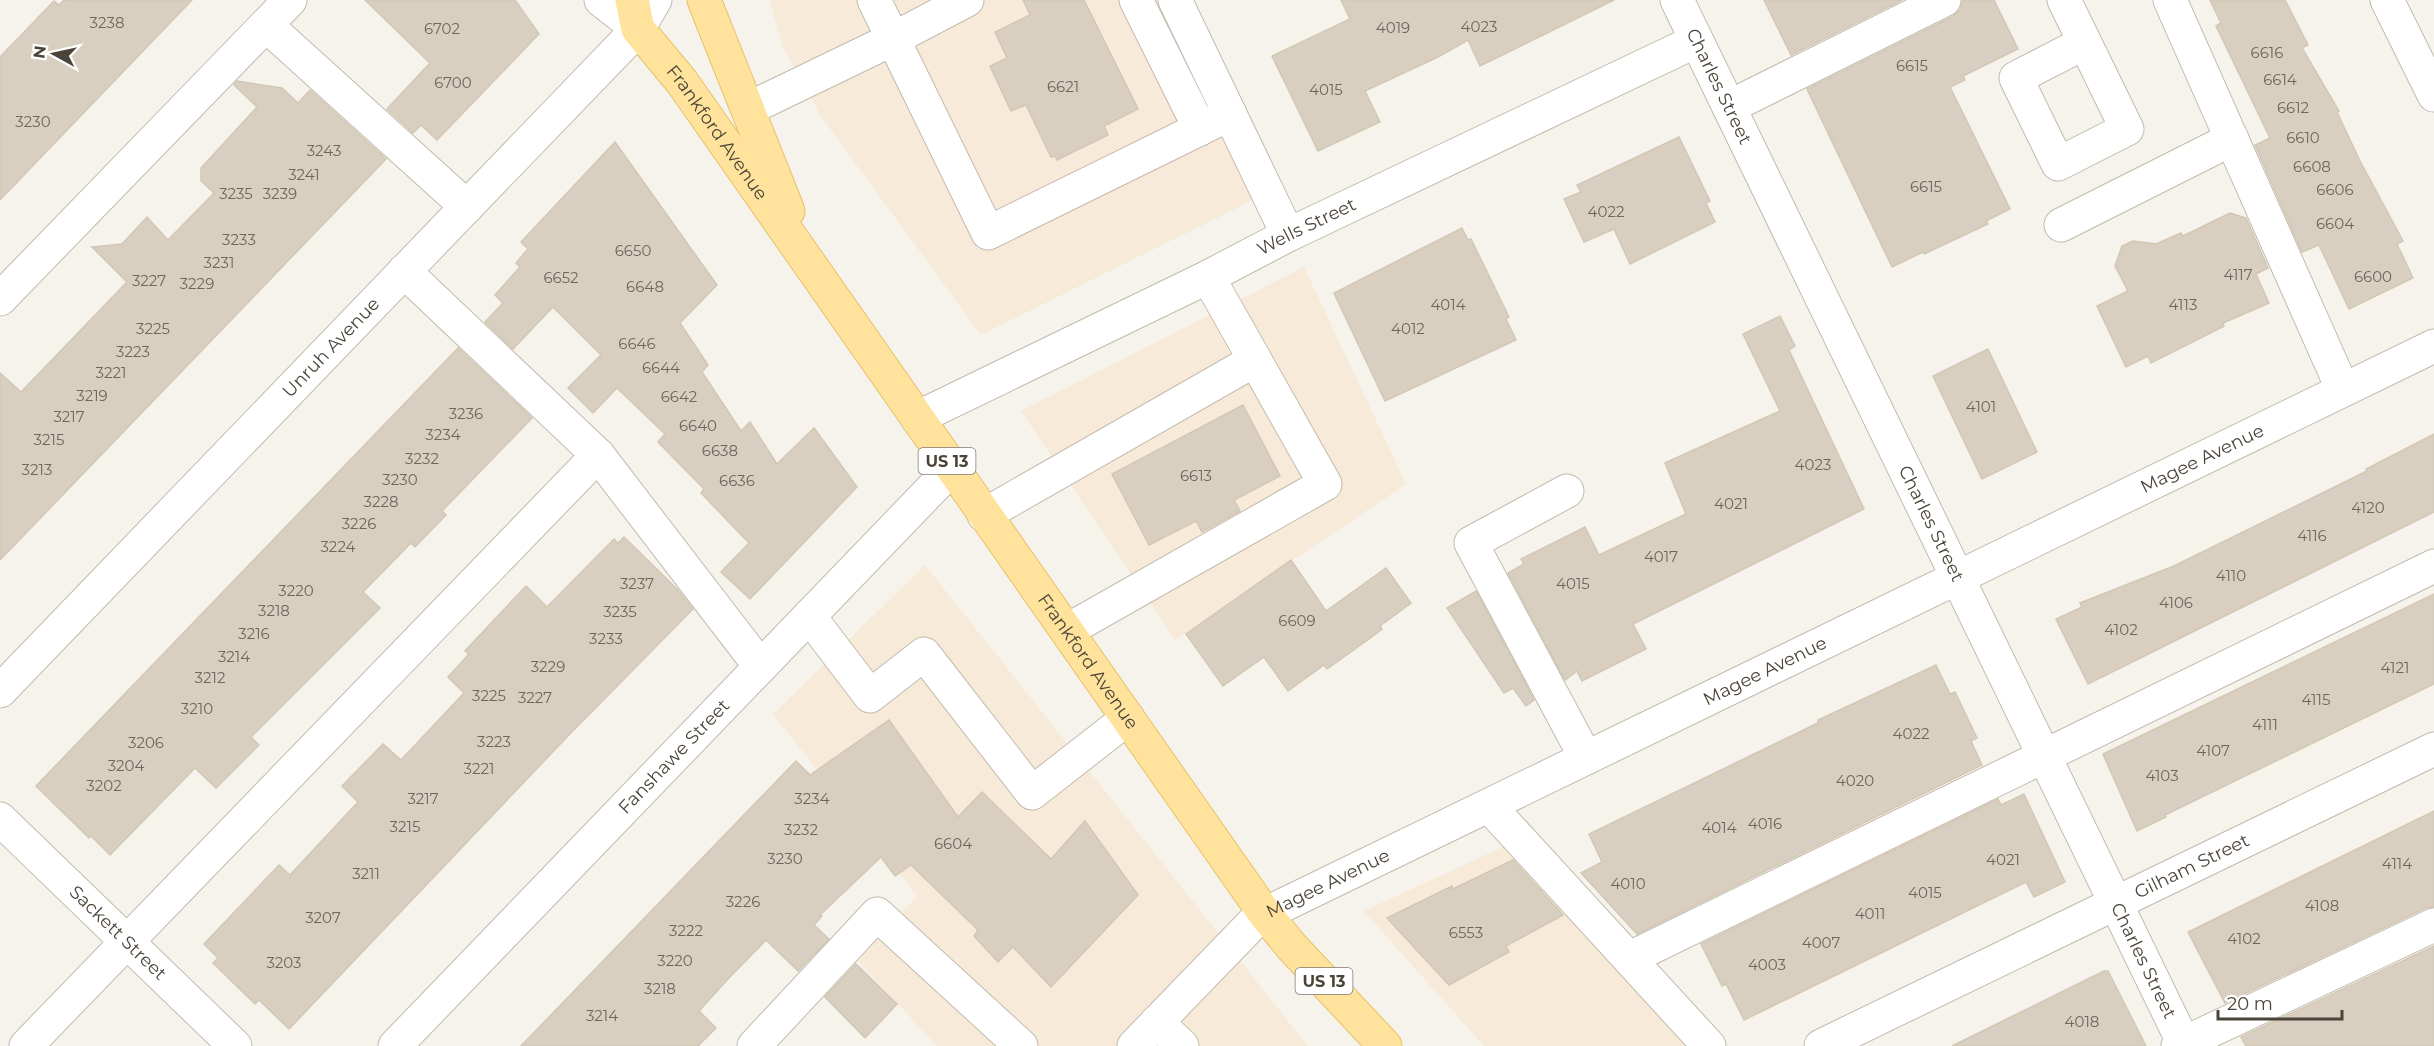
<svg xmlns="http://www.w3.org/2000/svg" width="2434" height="1046" viewBox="0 0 2434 1046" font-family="Montserrat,sans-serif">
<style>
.commercial{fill:#f7ead8}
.building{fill:#d8cfc1;stroke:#d3c7b4;stroke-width:1.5}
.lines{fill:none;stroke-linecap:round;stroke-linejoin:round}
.minor-casing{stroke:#c2bbae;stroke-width:35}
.major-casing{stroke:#e6c16a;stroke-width:35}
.minor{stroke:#fff;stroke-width:33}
.major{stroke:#ffe39c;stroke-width:33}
.labels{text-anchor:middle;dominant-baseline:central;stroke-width:4.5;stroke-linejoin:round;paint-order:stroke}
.number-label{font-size:15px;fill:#6e675b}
.shield{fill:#fff;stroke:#817c74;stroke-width:1.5}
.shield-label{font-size:16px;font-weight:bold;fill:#4b4439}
.street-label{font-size:18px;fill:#4b4439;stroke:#fff}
</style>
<rect width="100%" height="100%" fill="#f6f3ec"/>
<!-- commercial -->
<g class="commercial">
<path d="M769 0H1162L1255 199 981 335 820 115 783 47Z"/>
<path d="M1304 267 1406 484 1175 640 1021 411Z"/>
<path d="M925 565 1308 1046H937L858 961 917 896 773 714Z"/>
<path d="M1507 845 1695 1046H1484L1364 911Z"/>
</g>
<!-- building -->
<g class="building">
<path d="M64 0H192L0 200V57L54 1 59 5Z"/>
<path d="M365 0H515L539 34 437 140 421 125 413 133 387 109 430 63Z"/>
<path d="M1023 0H1084L1138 109 1104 126 1108 135 1057 160 1055 156 1051 157 1026 105 1011 111 990 66 1007 58 995 32 1030 15Z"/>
<path d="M1341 0H1614L1480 66 1468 40 1438 57 1365 91 1380 122 1318 151 1272 56 1350 19Z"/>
<path d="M1764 0H1902L1791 55Z"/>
<path d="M1963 0H1994L2018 49 1963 76 1965 80 1950 87 2010 209 1986 221 1988 224 1924 254 1923 252 1892 267 1807 89 1952 17 1960 10Z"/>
<path d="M2210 0H2285L2308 45 2302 48 2339 111 2337 112 2360 161 2403 241 2397 244 2413 278 2349 309 2319 245 2302 252 2255 145 2270 138 2216 26 2221 23Z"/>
<path d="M237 81 282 88 298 103 310 90 386 159 0 560V373L21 392 127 282 92 247 122 244 147 217 168 240 214 193 201 181V168L257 107 234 85Z"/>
<path d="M1679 137 1710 201 1706 203 1715 222 1630 264 1614 229 1584 242 1564 199 1581 192 1577 185Z"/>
<path d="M615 142 717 285 680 323 708 365 702 372 741 431 750 422 777 464 814 428 857 487 750 599 721 572 749 543 701 493 704 489 658 442 665 434 617 388 593 413 568 388 601 355 553 307 513 349 485 322 503 303 495 295 520 267 516 263 528 249 521 242Z"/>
<path d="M2230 213 2246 218 2268 268 2256 274 2269 303 2223 323 2224 326 2151 363 2148 356 2126 367 2097 306 2128 291 2115 266 2122 246 2133 241 2156 244 2181 233 2183 236Z"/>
<path d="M1462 228 1468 240 1471 239 1509 317 1506 319 1516 340 1385 401 1334 293Z"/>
<path d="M1780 316 1795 346 1789 350 1864 509 1633 624 1646 649 1582 681 1577 671 1565 680 1508 573 1524 564 1521 559 1585 527 1599 555 1686 514 1665 463 1780 411 1743 334Z"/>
<path d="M458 348 532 418 442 511 446 515 415 547 411 543 363 592 380 608 251 737 259 745 216 788 195 768 110 855 91 836 89 838 36 786Z"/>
<path d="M1988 349 2037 452 1982 479 1933 376Z"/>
<path d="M1243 405 1280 476 1234 500 1240 511 1202 532 1196 521 1149 545 1112 474Z"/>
<path d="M2434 434V512L2088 684 2056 619 2082 607 2080 603 2174 566 2367 471 2366 469Z"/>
<path d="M624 537 677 589 693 609 566 738 289 1029 259 1000 255 1004 213 963 218 958 204 944 279 865 290 875 358 802 342 786 383 744 401 760 464 693 448 677 469 654 465 651 526 586 547 607 614 539 618 543Z"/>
<path d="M1291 560 1326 611 1386 568 1411 603 1380 626 1382 629 1369 639 1327 669 1324 665 1288 691 1264 657 1223 686 1186 634Z"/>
<path d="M1476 591 1534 700 1526 706 1513 688 1504 693 1447 608Z"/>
<path d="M2434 594V684L2165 815 2166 817 2137 831 2103 754Z"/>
<path d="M1936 665 1950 694 1955 692 1977 738 1971 741 1982 765 1637 934 1581 873 1602 862 1589 834 1818 723V720Z"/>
<path d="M889 720 958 817 982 792 1051 859 1085 821 1138 895 1051 987 1013 947 998 962 974 936 978 930 911 865 895 876 881 857 820 915 822 916 814 925 829 939 798 971 766 940 728 979 699 1011 716 1028 698 1046H521L796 761 810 775Z"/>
<path d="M2024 794 2065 882 2034 897 2026 882 1744 1020 1726 984 1722 986 1701 944 1998 799 2001 805Z"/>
<path d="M2434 811V907L2426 908 2225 1003 2188 932Z"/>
<path d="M1513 860 1563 915 1506 946 1509 952 1449 985 1387 918 1452 886 1453 889Z"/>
<path d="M2434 946V1046H2246L2241 1037Z"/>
<path d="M856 964 897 1004 865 1038 825 997Z"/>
<path d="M2104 971H2108L2146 1046H1952Z"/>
</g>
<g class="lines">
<defs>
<g id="minor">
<path d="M601 0 638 29"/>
<path d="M874 0 988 233 1230 114"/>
<path d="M1136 0 1200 129"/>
<path d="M1175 0 1288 235"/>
<path id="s1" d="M1677 0 2185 1046"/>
<path d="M2064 0 2127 129 2058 164 2016 78 2084 43"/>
<path d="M2170 0 2343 390"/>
<path d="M2387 0 2434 95"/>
<path d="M266 25 467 207"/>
<path d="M1729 107 1944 0"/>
<path d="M748 109 893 39 967 0"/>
<path d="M2061 225 2232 139"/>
<path d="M404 271 598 455 760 666"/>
<path d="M1208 277 1255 360"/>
<path d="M0 299 290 0"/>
<path id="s2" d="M917 418 1208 277 1288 235 1696 41"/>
<path d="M1567 491 1471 543 1586 758"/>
<path d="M984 515 1255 360 1325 484 1068 630"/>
<path d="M809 616 870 696 924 654 1032 793 1128 718"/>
<path id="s3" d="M0 691 638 29 655 0"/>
<path d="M1489 806 1709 1046"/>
<path id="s4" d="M0 819 235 1046"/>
<path d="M1630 958 2434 566"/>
<path d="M1157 1022 1182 1046"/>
<path d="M26 1046 598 455"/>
<path id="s5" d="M395 1046 952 468"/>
<path d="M754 1046 877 914 1021 1046"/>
<path id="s6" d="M1134 1046 1252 924 1265 914 2434 346"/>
<path id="s7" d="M1821 1046 2434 749"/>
<path d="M2178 1046 2434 925"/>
</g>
<g id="major">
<path id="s8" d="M632 0 638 29 682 82 1265 914 1292 947 1385 1046"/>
<path d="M704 0 788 211"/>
</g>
</defs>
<!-- minor casing -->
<use href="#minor" class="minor-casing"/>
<!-- major casing -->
<use href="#major" class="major-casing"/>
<!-- minor -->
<use href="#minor" class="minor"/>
<!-- major -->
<use href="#major" class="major"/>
</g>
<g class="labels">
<!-- number labels -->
<g class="number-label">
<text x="107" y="22">3238</text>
<text x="1479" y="26">4023</text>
<text x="1393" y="27">4019</text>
<text x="442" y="28">6702</text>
<text x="2267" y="52">6616</text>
<text x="1912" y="65">6615</text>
<text x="2280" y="79">6614</text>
<text x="453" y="82">6700</text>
<text x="1063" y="86">6621</text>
<text x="1326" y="89">4015</text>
<text x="2293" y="107">6612</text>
<text x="33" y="121">3230</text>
<text x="2303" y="137">6610</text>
<text x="324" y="150">3243</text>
<text x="2312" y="166">6608</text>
<text x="304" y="174">3241</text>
<text x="1926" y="186">6615</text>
<text x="2335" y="189">6606</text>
<text x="236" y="193">3235</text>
<text x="280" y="193">3239</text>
<text x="1606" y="211">4022</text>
<text x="2335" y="223">6604</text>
<text x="239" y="239">3233</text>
<text x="633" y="250">6650</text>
<text x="219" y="262">3231</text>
<text x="2238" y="274">4117</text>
<text x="2373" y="276">6600</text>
<text x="561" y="277">6652</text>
<text x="149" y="280">3227</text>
<text x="197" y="283">3229</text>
<text x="645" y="286">6648</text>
<text x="1448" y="304">4014</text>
<text x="2183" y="304">4113</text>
<text x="153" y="328">3225</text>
<text x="1408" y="328">4012</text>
<text x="637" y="343">6646</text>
<text x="133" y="351">3223</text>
<text x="661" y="367">6644</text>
<text x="111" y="372">3221</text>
<text x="92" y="395">3219</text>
<text x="679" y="396">6642</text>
<text x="1981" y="406">4101</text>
<text x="466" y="413">3236</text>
<text x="69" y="416">3217</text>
<text x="698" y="425">6640</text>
<text x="443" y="434">3234</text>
<text x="49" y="439">3215</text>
<text x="720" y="450">6638</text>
<text x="422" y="458">3232</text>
<text x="1813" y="464">4023</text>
<text x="37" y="469">3213</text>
<text x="1196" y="475">6613</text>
<text x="400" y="479">3230</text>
<text x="737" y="480">6636</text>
<text x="381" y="501">3228</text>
<text x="1731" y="503">4021</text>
<text x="2368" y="507">4120</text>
<text x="359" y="523">3226</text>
<text x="2312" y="535">4116</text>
<text x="338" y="546">3224</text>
<text x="1661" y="556">4017</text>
<text x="2231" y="575">4110</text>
<text x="637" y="583">3237</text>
<text x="1573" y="583">4015</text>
<text x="296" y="590">3220</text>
<text x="2176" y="602">4106</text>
<text x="274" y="610">3218</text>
<text x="620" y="611">3235</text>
<text x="1297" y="620">6609</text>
<text x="2121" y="629">4102</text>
<text x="254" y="633">3216</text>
<text x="606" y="638">3233</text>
<text x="234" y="656">3214</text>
<text x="548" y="666">3229</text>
<text x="2395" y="667">4121</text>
<text x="210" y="677">3212</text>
<text x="489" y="695">3225</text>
<text x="535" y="697">3227</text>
<text x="2316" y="699">4115</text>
<text x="197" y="708">3210</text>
<text x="2265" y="724">4111</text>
<text x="1911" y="733">4022</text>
<text x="494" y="741">3223</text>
<text x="146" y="742">3206</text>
<text x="2213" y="750">4107</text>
<text x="126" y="765">3204</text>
<text x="479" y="768">3221</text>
<text x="2162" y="775">4103</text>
<text x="1855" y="780">4020</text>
<text x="104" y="785">3202</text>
<text x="423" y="798">3217</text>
<text x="812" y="798">3234</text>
<text x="1765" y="823">4016</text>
<text x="405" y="826">3215</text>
<text x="1719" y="827">4014</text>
<text x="801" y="829">3232</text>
<text x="953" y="843">6604</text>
<text x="785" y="858">3230</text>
<text x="2003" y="859">4021</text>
<text x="2397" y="863">4114</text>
<text x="366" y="873">3211</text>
<text x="1628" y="883">4010</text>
<text x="1925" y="892">4015</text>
<text x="743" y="901">3226</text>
<text x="2322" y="905">4108</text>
<text x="1870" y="913">4011</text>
<text x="323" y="917">3207</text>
<text x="686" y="930">3222</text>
<text x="1466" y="932">6553</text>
<text x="2244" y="938">4102</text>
<text x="1821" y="942">4007</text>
<text x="675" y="960">3220</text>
<text x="284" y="962">3203</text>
<text x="1767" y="964">4003</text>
<text x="660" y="988">3218</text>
<text x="602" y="1015">3214</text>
<text x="2082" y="1021">4018</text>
</g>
<!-- shield labels -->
<g class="shield">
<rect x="918.5" y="448" width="57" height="26" rx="4.5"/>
<rect x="1295.5" y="968" width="57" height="26" rx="4.5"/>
</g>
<g class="shield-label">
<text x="947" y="461">US 13</text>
<text x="1324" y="981">US 13</text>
</g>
<!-- street labels -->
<g class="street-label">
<text stroke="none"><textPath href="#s1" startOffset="96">Charles Street</textPath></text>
<text stroke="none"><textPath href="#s8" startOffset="160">Frankford Avenue</textPath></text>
<text stroke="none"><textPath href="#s2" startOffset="434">Wells Street</textPath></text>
<text stroke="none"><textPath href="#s3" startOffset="477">Unruh Avenue</textPath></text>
<text stroke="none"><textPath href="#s6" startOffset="1228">Magee Avenue</textPath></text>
<text stroke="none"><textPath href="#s1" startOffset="582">Charles Street</textPath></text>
<text stroke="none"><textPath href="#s8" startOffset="806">Frankford Avenue</textPath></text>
<text stroke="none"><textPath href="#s6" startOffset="742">Magee Avenue</textPath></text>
<text stroke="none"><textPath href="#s5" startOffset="402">Fanshawe Street</textPath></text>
<text stroke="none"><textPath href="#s7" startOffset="412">Gilham Street</textPath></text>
<text stroke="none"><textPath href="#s6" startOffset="256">Magee Avenue</textPath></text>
<text stroke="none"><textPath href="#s4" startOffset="164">Sackett Street</textPath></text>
<text stroke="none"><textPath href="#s1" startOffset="1068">Charles Street</textPath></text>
</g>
</g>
<!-- north arrow -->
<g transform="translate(54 54) rotate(278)" stroke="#ffffff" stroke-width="4.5" paint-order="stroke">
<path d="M0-4.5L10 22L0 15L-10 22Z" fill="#4b4439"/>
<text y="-9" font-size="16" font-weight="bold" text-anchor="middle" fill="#4b4439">N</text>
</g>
<!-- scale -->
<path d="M2218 1010v9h124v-9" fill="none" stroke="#4b4439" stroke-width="3"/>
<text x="2227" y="1010" font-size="18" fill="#4b4439" stroke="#ffffff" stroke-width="4.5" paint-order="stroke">20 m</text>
</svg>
